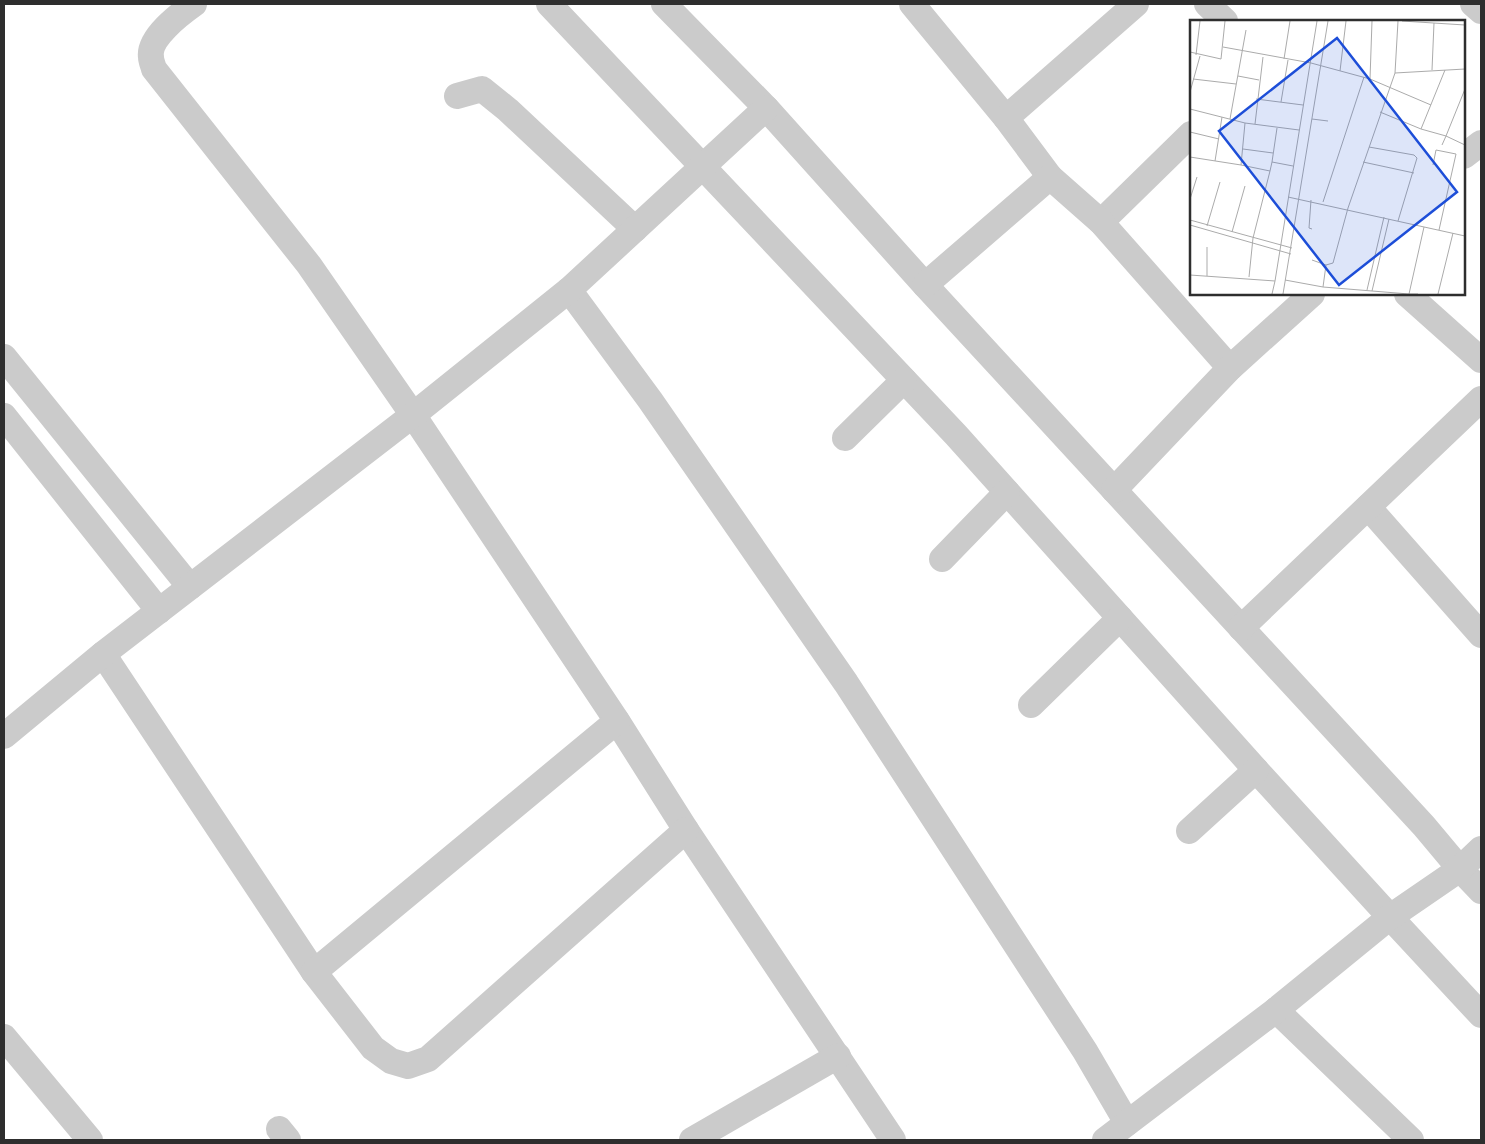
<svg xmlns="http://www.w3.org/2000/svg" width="1485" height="1144" viewBox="0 0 1485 1144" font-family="Lato,sans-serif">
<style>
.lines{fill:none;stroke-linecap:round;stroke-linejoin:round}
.minor{stroke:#cbcbcb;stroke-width:26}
.inset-road{fill:none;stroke:#ababab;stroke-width:1}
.view{fill:#1d4ed8;fill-opacity:0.15;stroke:#1d4ed8;stroke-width:2.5}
.inset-edge{fill:none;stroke:#2e2e2e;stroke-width:2.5}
</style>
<rect width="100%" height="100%" fill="#fff"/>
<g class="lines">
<!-- minor -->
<g class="minor">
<path d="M194 4C180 14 148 38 151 57 151 61 153 65 154 69L309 265 413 415 617 721 686 830 893 1140"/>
<path d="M549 4 956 435 1256 770 1390 917 1481 1015"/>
<path d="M664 4 766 108 925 285 1424 826 1460 869 1481 891"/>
<path d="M912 4 1006 118"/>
<path d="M1207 4 1225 21"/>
<path d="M1473 4 1481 11"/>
<path d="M457 96 482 89 508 110 635 229"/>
<path d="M1464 156 1481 143"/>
<path d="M1050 177 1006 118 1136 4"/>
<path d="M1101 222 1191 134"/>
<path d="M925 285 1050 177 1101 222 1230 368"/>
<path d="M569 290 650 400 846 683 1085 1051 1127 1123"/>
<path d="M1407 294 1481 360"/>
<path d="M4 357 190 587"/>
<path d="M4 416 159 611"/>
<path d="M845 438 904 380"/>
<path d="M1114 490 1230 368 1312 294"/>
<path d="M1368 507 1481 635"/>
<path d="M942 559 1007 492"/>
<path d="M1241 628 1481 399"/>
<path d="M103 654 314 972 373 1048 391 1061 408 1066 428 1059 686 830"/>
<path d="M1031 705 1120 618"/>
<path d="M4 736 103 654 413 415 569 290 766 108"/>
<path d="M1189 831 1256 770"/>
<path d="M314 972 617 721"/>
<path d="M1276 1010 1411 1140"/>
<path d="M4 1037 90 1140"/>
<path d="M279 1129 288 1140"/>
<path d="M692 1140 838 1056"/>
<path d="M1105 1140 1276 1010 1390 917 1460 869 1481 849"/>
</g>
</g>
<!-- overview -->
<g transform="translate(1190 20)">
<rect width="275" height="275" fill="#fff"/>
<path class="inset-road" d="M212 1 275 5M33 27 121 43 180 59 241 85M0 32 31 39 35 1M6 35 10 1M94 39 100 1M242 50 244 3M150 51 156 1M205 53 275 49M48 56 69 60M3 59 46 64M180 59 182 1M0 72 10 36M66 79 113 85M91 82 98 40M0 89 55 103 109 110M190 92 231 109 255 50M40 99 56 10M122 99 138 101M55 103 51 145 80 151 82 142M65 104 73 37M87 108 82 142 103 146M231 109 256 116 275 69M0 112 29 119M252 125 256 116 275 125M179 127 224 135 227 138 208 201M53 129 83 133M0 137 51 145M25 141 32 97M173 142 224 153M243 145 246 130 266 134 249 210M98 177 275 216M0 179 7 157M121 180 119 208 122 209M133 182 174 57M0 200 102 228M0 205 101 234M17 206 30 162M42 212 55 166M17 227V256M122 240 136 245 143 243 158 188 205 53 208 1M0 255 85 261 82 274M59 257 63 218 80 151M95 260 133 267 136 245M85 261 127 1M133 267 219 274M177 270 194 197M182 271 199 199M93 274 138 1M228 274H219L234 207M248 274 263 213"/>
<path class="view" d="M147 18 267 172 149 265 29 111Z"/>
<rect width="275" height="275" class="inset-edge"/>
</g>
<!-- border -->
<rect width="1485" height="1144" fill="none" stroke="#2e2e2e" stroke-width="10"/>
</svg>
